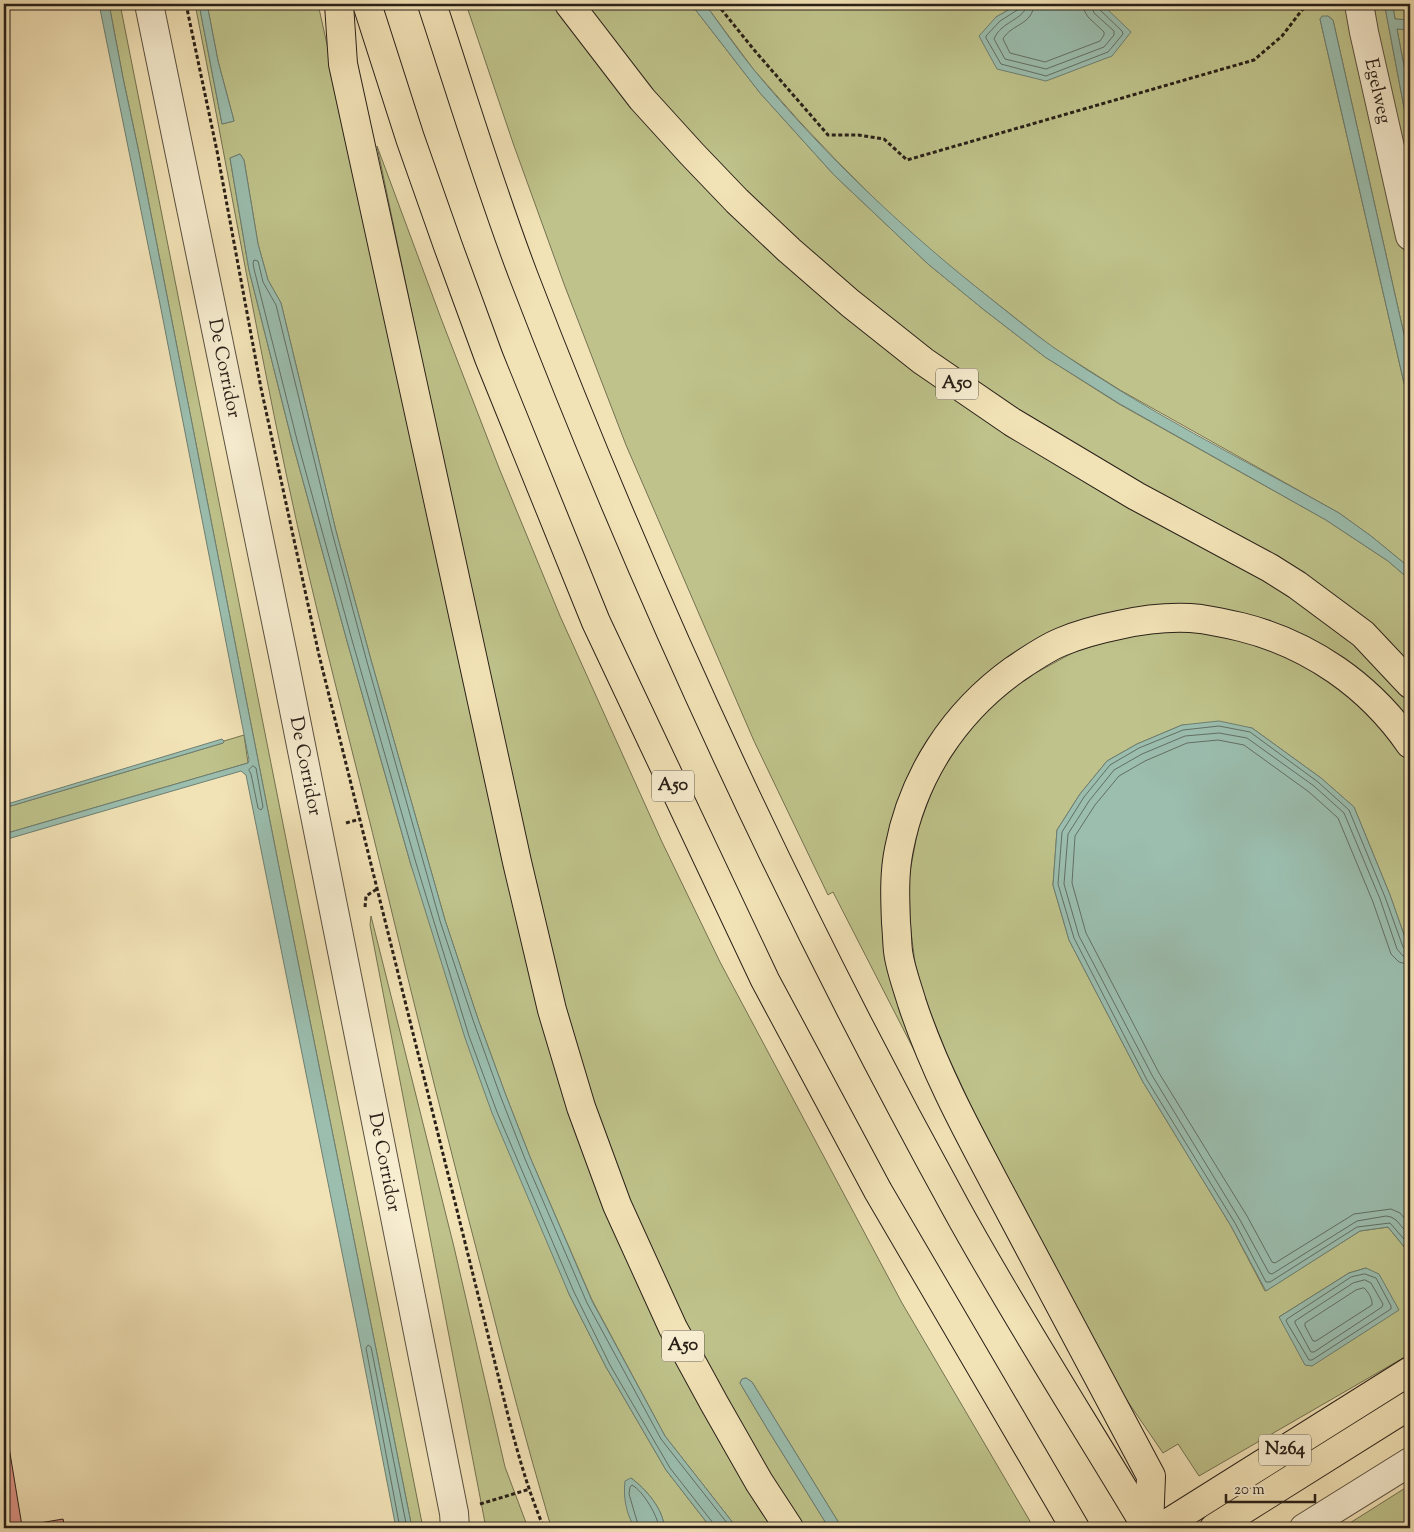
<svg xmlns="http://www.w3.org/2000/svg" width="1414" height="1532" viewBox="0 0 1414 1532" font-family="'Sorts Mill Goudy',serif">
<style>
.green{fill:#bfc38b;stroke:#747252;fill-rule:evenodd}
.water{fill:#9bbeaf;stroke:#6d7f73}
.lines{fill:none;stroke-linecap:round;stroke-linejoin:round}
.shore{stroke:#626f64;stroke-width:1}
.building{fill:#df9588;stroke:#292018}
.minor-casing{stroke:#5b5140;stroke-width:30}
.primary-casing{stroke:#292018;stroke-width:30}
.motorway-casing{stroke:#292018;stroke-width:30}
.path{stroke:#292018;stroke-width:3;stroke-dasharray:4 2.5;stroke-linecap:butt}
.minor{stroke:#f7edd0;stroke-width:28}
.primary{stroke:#f2e3b7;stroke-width:28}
.motorway{stroke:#f2e3b7;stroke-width:28}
.labels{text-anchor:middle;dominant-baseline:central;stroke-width:4;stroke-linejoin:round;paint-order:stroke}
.shield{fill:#f7edd0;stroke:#675e4f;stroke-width:1}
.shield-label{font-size:18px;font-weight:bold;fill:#292018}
.street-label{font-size:19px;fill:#292018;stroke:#f7edd0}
</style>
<rect width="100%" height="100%" fill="#f2e3b7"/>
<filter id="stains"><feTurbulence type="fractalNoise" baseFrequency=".004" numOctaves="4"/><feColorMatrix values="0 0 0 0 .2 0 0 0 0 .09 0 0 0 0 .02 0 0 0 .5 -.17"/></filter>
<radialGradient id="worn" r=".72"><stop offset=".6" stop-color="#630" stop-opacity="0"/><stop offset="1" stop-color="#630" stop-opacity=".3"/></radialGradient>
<!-- green -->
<g class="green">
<path d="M109 4H120L423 1528H412L278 862 139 153 123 78Z"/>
<path d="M195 4H199L222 124 234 121 218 61 207 4H318L541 1006 776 1528H737L665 1436 592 1300 530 1157 505 1093 478 1019 445 920 371 660 336 531 281 303 268 280 258 244 244 160 240 154 230 158 249 270 292 441 347 641 411 865 569 1294 606 1367 666 1470 711 1528H664C664 1510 646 1489 631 1478L628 1512 635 1528H552L549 1520C527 1445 507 1370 488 1294 452 1157 418 1021 385 884 352 747 315 611 286 473 253 317 226 160 195 4Z"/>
<path d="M466 4H557L763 240 1297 599 1363 650 1410 703V725L1251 616 1052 633 901 799 917 1050 916 1054 833 892 828 895 754 741 626 445 564 284 513 143Z"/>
<path d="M582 4H691L760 93 834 175 928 264 983 309 1045 357 1119 404 1326 520 1388 561 1410 580V667L1100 462 1000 402 879 314 774 222 674 117Z"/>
<path d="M705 4H1019L996 17 1105 7 1097 4H1352L1367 91 1410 276V361L1333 20 1328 16 1320 19 1410 409V568L1371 536 1339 513 1120 390 1052 347 938 257 891 215 837 161 800 122 754 70Z"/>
<path d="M1375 4H1410V20L1395 19 1393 7H1385L1410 139V200L1371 17 1375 12Z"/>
<path d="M1397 29 1410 30V98Z"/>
<path d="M377 146 442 321 499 468 560 616 662 842 720 962 902 1303 1034 1528H842L752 1382 746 1378 742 1379 740 1383 768 1430 829 1528H803L759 1460 674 1308 635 1222 574 1065 437 433Z"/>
<path d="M1194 630 1238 636 1323 672 1359 702 1398 746 1410 766V952L1390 895 1354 807 1321 778 1252 728 1182 725 1137 744 1107 761 1080 794 1057 830 1053 885 1069 940 1143 1082 1231 1226 1265 1291 1360 1231 1388 1227 1410 1254V1354L1199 1476 1178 1444 1163 1453 1124 1396 1088 1331 1033 1227 971 1106 947 1054 925 999 915 963 910 924 909 877 918 829 929 799 942 768 973 723 998 700 1021 681 1074 652 1129 635ZM1366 1268 1279 1317 1349 1273Z"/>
<path d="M244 735 248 763 4 834V808L223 743 224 741Z"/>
<path d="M371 916 454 1247 505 1467 528 1528H486L370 925Z"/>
<path d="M1410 1485V1528H1342Z"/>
</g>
<!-- water -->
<g class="water">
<path d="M99 4H109L123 78 139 153 278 862 412 1528H396L357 1327 246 775 241 771 4 840V834L248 763 249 760 160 304Z"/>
<path d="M199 4H207L218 61 234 121 222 124Z"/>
<path d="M691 4H705C721 26 737 49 754 70 825 156 907 233 995 302 1014 317 1033 333 1053 347 1143 410 1243 459 1339 513L1371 536 1410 568V580L1388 561 1326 520 1120 404 1045 357 983 309 928 264 834 175 760 93Z"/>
<path d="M1019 4H1097L1105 7 1131 32 1112 56 1046 81 997 69 979 36 996 17Z"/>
<path d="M1385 7H1393L1395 19 1410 20V30L1397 29 1410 98V139Z"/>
<path d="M1322 16H1328L1333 20 1410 361V409L1320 19Z"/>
<path d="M240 154 244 160 258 244 268 280 281 303 336 531 371 660 445 920 478 1019 505 1093 530 1157 592 1301 665 1436 737 1528H711L666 1470 606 1367 569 1294 492 1113 465 1038 411 865 347 641 292 441 249 270 230 158Z"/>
<path d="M1219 721 1252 728 1321 778 1354 807 1390 895 1410 952V1254L1388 1227 1360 1231 1266 1291 1231 1226 1143 1082 1069 940 1053 885 1057 830 1080 794 1107 761 1137 744 1182 725Z"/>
<path d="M222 739 224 741 223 743 4 808V805Z"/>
<path d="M1366 1268 1379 1274 1399 1310 1312 1366 1305 1365 1279 1317 1349 1273Z"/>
<path d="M746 1378 752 1382 842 1528H829L768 1430 740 1383 742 1379Z"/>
<path d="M631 1478C646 1489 664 1510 664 1528H635C626 1514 623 1497 625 1481Z"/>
</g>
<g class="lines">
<!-- shore -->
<g class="shore">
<path d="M1020 4 1019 9 1000 21 986 36V38L1001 64 1046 76 1108 52 1123 34 1122 31 1099 9 1098 4"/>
<path d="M1027 4C1025 20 1001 21 994 39L1005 59 1046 69 1104 47 1114 35V31L1094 13 1091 4"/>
<path d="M1034 4C1033 25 1011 24 1003 39L1010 53 1045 62 1100 41 1104 35V32L1088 17 1084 10V4"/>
<path d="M253 766 256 768 263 807 261 810 258 808 251 774 249 770Z"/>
<path d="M1410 951 1406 950 1403 947 1385 897 1349 810 1318 782 1250 732 1219 726 1183 730 1139 748 1110 765 1084 797 1062 832 1058 884 1074 938 1147 1080 1235 1223 1266 1282H1270L1357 1227 1390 1223 1410 1246"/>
<path d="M1410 957 1403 956 1397 949 1380 899 1344 813 1314 786 1247 738 1219 733 1185 736 1142 754 1114 770 1089 801 1068 834 1064 884 1079 936 1153 1077 1240 1220 1269 1273 1272 1274 1357 1221 1386 1216 1391 1217 1396 1220 1410 1236"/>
<path d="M1410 965 1399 962 1391 954 1373 902 1338 818 1309 792 1244 745 1218 740 1187 743 1145 761 1119 776 1095 805 1075 836 1072 883 1086 933 1159 1073 1247 1216 1272 1262 1275 1263 1354 1214 1391 1209 1400 1213 1410 1225"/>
<path d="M1365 1274 1376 1278 1391 1306V1309L1312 1360H1309L1286 1321 1287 1319 1351 1277Z"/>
<path d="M1365 1280 1371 1283 1383 1304 1382 1307 1314 1352H1311L1295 1323V1321L1353 1283Z"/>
<path d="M1364 1288C1368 1291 1373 1300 1372 1305L1316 1341H1313L1305 1326V1323L1356 1290Z"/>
<path d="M400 1528 366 1348 368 1345 371 1347 407 1528"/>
<path d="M639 1528 629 1494 630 1487 632 1485C643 1491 658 1516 659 1528"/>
<path d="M714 1528 713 1523 670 1468 610 1365 574 1292 497 1112 469 1036 416 863 352 640 297 440 254 269 253 263 254 260 258 261 263 282 276 305 332 532 367 662 440 921 473 1020 500 1095 525 1159 587 1303 661 1439 731 1528"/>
</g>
</g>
<!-- building -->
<path class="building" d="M4 1417 22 1526 63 1519 65 1528H4Z"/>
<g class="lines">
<defs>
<g id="minor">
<path id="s1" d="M149 4 284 660 454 1513 455 1528"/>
<path id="s2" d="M1359 4 1364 32 1410 236"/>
<path d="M1304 1528 1410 1462"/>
</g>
<g id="primary">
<path d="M1160 1528 1410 1371"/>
<path d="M1214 1528 1410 1405"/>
</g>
<g id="motorway">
<path d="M339 4 343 64 517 862 552 1010 581 1107 617 1205 673 1328 714 1403 759 1482 789 1528"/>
<path d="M367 4 410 138 448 246 489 358 596 622 765 980 878 1191 1075 1528"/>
<path d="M432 4C462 95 490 188 524 277 647 597 791 908 956 1208 1016 1317 1083 1421 1147 1528"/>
<path d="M569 4 642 99 692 154 737 201 789 250 850 303 923 361 1012 422 1136 496 1270 568 1297 585 1363 634 1410 684"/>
<path d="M1149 1528 1151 1476C1102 1384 1053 1292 1004 1200 970 1136 935 1073 912 1003 907 986 900 968 898 951 897 942 897 932 896 923 895 898 894 873 899 849 913 776 954 713 1014 670 1029 660 1044 649 1061 642 1080 634 1099 629 1119 625 1146 619 1174 616 1201 619 1214 621 1228 624 1241 627 1310 644 1370 686 1410 744"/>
</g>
</defs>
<!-- minor casing -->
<use href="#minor" class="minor-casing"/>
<!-- primary casing -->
<use href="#primary" class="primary-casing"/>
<!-- motorway casing -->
<use href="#motorway" class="motorway-casing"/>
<!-- path -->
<g class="path">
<path d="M186 4 217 151 261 388 319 655 492 1351C507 1410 520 1472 544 1528"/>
<path d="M717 4 755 51 828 135H858L884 139 907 160 1254 60 1282 36 1302 10 1311 4"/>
<path d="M346 823 360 819"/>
<path d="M365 907 366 896 377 889"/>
<path d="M480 1504 530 1489"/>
</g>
<!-- minor -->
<use href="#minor" class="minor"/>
<!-- primary -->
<use href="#primary" class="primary"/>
<!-- motorway -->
<use href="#motorway" class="motorway"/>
</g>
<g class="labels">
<!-- shield labels -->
<g class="shield">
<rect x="936" y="368.5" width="42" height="31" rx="4"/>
<rect x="652" y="770.5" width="42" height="31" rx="4"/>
<rect x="662" y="1330.5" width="42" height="31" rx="4"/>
<rect x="1259" y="1434.5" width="52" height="31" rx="4"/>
</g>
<g class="shield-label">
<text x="957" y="384">A50</text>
<text x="673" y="786">A50</text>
<text x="683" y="1346">A50</text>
<text x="1285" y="1450">N264</text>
</g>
<!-- street labels -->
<g class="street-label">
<text stroke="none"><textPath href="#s2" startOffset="89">Egelweg</textPath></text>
<text stroke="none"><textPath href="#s1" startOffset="372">De Corridor</textPath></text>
<text stroke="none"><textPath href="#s1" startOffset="778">De Corridor</textPath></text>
<text stroke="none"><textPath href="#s1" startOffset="1182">De Corridor</textPath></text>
</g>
</g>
<!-- margin -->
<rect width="1414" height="1532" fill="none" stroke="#f2e3b7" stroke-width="20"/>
<rect x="5" y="5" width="1404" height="1522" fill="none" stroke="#292018" stroke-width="2.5"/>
<rect x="10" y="10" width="1394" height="1512" fill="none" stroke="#292018"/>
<!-- scale -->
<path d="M1226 1494v8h89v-8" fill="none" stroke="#292018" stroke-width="2.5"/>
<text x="1234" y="1494" font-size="15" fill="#292018" stroke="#f7edd0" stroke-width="4" paint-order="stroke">20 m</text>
<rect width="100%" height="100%" filter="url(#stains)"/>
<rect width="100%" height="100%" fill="url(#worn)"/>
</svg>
